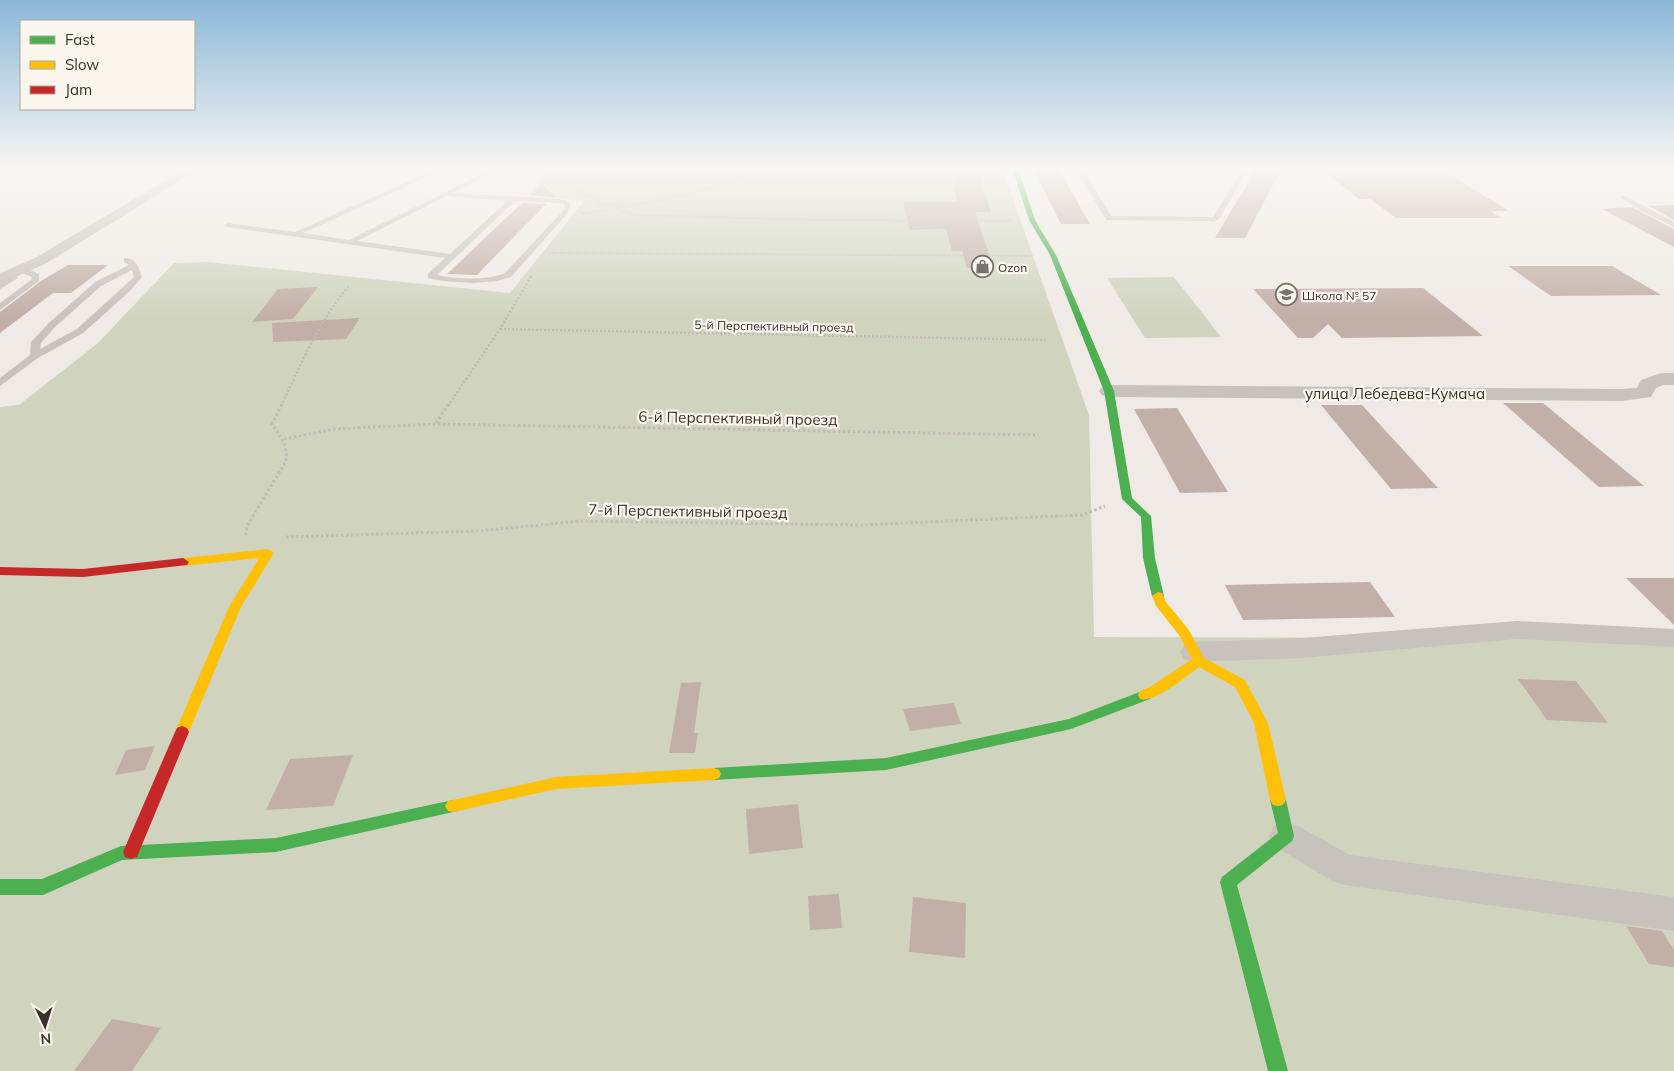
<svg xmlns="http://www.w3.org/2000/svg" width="1674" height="1071" viewBox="0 0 1674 1071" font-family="Mulish,sans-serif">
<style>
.green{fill:#d0d4bf}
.building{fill:#c2afa7}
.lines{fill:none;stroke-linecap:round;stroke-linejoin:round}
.path-far2{stroke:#c1bbb5;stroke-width:2;stroke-dasharray:1 1;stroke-linecap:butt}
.path-far1{stroke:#c1bbb5;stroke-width:2.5;stroke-dasharray:2 2;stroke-linecap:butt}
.path{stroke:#c1bbb5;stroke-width:3;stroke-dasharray:2.5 2.5;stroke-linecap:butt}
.lane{fill:#c8c2bd;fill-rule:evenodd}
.street{fill:#c8c2bd;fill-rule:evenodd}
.fast{fill:#4caf50;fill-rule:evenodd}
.slow{fill:#ffc107;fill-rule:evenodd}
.jam{fill:#c62828;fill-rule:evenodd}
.labels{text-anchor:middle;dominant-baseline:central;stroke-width:4.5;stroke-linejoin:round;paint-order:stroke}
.far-poi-label{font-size:12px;fill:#3a302b;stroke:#faf5ed;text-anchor:start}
.far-street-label{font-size:12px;fill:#3a302b;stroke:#faf5ed}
.street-label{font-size:15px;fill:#3a302b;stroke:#faf5ed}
</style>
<rect width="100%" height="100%" fill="#efeae5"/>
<!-- green -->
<g class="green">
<path d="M753 168H1002L1089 415 1094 637 1674 639V1071H0V407L19 405 98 343 174 263 208 262 510 293 584 201 529 195 547 172 642 174 752 171Z"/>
<path d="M1174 277 1221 337 1145 338 1107 278Z"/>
</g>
<!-- building -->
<g class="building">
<path d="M953 168H977L991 212H975L994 269 967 268 962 251H952L946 229 910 230 903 202H957L954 185 957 186Z"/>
<path d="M1033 168H1058L1090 224H1061Z"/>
<path d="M1257 168H1282L1245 238H1215Z"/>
<path d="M1320 168H1413L1447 173 1509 211H1490L1501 218H1396L1370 199H1359Z"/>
<path d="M542 184 554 196 553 197 530 195Z"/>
<path d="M522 203 546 204 477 275 447 274Z"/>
<path d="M1674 205V220L1649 206Z"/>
<path d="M1632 207 1674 229V247L1602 209Z"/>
<path d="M68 265H108L71 293H53L0 333V312L41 281Z"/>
<path d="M1508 266H1612L1661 295 1551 296Z"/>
<path d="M318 287 293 319 252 322 278 289Z"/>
<path d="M1423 288 1483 336 1342 338 1328 324 1313 338H1298L1253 289Z"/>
<path d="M360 318 346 339 273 342 272 323Z"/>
<path d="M1503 403H1543L1644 486 1599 487Z"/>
<path d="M1321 405H1362L1438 488 1391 489Z"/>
<path d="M1177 408 1188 426 1228 492 1180 493 1134 409Z"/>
<path d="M1626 578H1674V625Z"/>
<path d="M1370 582 1395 617 1243 620 1225 585Z"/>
<path d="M1518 679 1576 681 1608 723 1547 720Z"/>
<path d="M701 682 694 733H698L695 753H669L681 683Z"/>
<path d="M954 703 961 724 910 731 903 709Z"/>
<path d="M155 746 145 770 115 775 126 750Z"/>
<path d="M353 755 333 806 266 810 290 759Z"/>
<path d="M798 804 803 848 749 854 746 809Z"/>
<path d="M839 894 842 928 810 930 808 896Z"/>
<path d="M913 897 966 903 965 958 909 952Z"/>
<path d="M1626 926 1662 931 1674 950V967L1649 964Z"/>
<path d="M112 1019 161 1028 132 1071H74Z"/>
</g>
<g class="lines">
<!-- path-far2 -->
<g class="path-far2">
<path d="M771 168 690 194 620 208 621 211 636 215 818 220 1012 221"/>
<path d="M766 171 997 172"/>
<path d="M589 179 580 189 581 193 603 204 625 205"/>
<path d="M581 214 620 208"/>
<path d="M550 253 1031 256"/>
</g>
<!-- path-far1 -->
<g class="path-far1">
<path d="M500 329 1047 340"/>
<path d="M281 406C301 365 319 320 349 286"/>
<path d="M448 406 500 329 532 275"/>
</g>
<!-- path -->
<g class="path">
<path d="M436 423 449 404"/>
<path d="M284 439 335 429 436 424 1039 435"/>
<path d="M246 535 247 526 286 461C288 446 281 436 272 424L282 404"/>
<path d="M286 537 478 531 581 521 861 525 1082 515 1105 506"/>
</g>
<!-- lane -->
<g class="lane">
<path d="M192 168H248L245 170H195Z"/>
<path d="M438 168H447L303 233 349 240 494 168H502L453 193 559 199 568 201 571 206 566 215 511 277 497 281 474 283 443 281 428 278V274L445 258 228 227 224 225 228 223 295 232ZM447 196 507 201 450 254 357 241ZM515 201 559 203 563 204 565 206 561 213 505 273C485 281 458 279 437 275Z"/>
<path d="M1076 168 1152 169V171L1150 172H1085L1111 216 1213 217 1243 168H1249L1219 219 1215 221 1106 220Z"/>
<path d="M1621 196H1625L1674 222V227L1640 210 1621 198Z"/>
<path d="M124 258C136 257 139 268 142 277L130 291 83 333 38 358 0 386V378L30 355 31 342 49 323 95 282 129 265 124 262ZM132 270 134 277 77 329 40 349 41 343 55 327 101 286Z"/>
<path d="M19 268H25L39 274V281L0 310V303L31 280 32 277 19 272Z"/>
<path d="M8 273H14L18 278 0 289V283L9 278 7 275Z"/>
</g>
<!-- street -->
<g class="street">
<path d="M186 168H201L45 264 0 284V273L35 258Z"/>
<path d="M1661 373H1674V385H1663L1656 388 1651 397 1622 401 1109 397 1102 395 1099 391 1102 387 1109 385 1622 389 1637 388 1641 380Z"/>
<path d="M1517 621 1674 629V647L1517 639 1302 658 1194 662 1184 659 1180 652 1184 645 1194 642 1302 638Z"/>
<path d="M1286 822 1298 826 1350 855 1674 897V931L1344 885 1332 881 1274 846 1269 836 1274 826Z"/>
</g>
<!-- fast -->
<g class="fast">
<path d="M1012 168H1018L1035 220 1056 255 1114 391 1132 498 1151 516 1155 558 1164 596 1162 599H1154L1152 596 1143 558 1141 517 1122 499 1104 391 1050 255 1029 220Z"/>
<path d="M1145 690 1150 691 1152 695 1150 699 1071 729 886 770 714 780 709 778 707 774 709 770 714 768 886 758 1069 719Z"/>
<path d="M1278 794 1283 795 1286 800 1294 836 1292 841 1237 885 1288 1071H1268L1220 882 1222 877 1278 833 1270 800 1273 795Z"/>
<path d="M453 800 458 801 461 806 458 811 453 812 276 852 122 860 43 895H0V879H42L121 846 276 838Z"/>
</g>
<!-- slow -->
<g class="slow">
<path d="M268 549 274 553 241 607 189 732 187 736 182 738 177 736 175 732 229 607 259 558 183 566 177 562 183 558Z"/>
<path d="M1158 592 1162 593 1166 602 1189 630 1204 658 1245 680 1268 723 1286 800 1283 805 1278 806 1273 805 1270 800 1254 723 1235 687 1199 667C1187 676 1155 703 1140 699L1138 695 1140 691 1150 687 1192 659 1179 635 1156 606 1152 596Z"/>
<path d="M714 768 719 770 721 774 719 778 714 780 556 789 453 812 448 811 445 806 448 801 453 800 556 777Z"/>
</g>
<!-- jam -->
<g class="jam">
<path d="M183 558 189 562 187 565 83 577 0 575V567L83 569Z"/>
<path d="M182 726 187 728 189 732 139 852 137 857 131 859 125 857 123 852 175 732 177 728Z"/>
</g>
</g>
<!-- sky -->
<linearGradient id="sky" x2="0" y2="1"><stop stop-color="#8bb8d8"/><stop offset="0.53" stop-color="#f8f6f3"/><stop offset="1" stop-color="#f8f6f3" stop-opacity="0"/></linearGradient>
<rect width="1674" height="318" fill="url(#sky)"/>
<!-- icons -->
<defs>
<symbol id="shop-ring" viewBox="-11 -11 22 22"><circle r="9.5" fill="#faf5ed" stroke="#79716c" stroke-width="1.5"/><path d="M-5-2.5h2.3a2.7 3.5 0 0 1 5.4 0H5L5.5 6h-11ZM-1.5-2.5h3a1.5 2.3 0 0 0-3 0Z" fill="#79716c"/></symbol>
<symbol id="school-ring" viewBox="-11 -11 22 22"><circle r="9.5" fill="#faf5ed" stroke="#79716c" stroke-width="1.5"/><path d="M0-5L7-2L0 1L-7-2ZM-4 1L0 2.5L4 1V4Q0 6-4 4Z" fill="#79716c"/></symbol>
</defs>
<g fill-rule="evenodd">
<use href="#shop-ring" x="970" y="254" width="25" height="25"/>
<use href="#school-ring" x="1274" y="282" width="25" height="25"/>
</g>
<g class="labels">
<!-- far-poi labels -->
<g class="far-poi-label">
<text x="998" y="267">Ozon</text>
<text x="1302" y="295">Школа № 57</text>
</g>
<!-- far-street labels -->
<g class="far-street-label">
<text transform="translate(774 326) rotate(1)">5-й Перспективный проезд</text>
</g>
<!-- street labels -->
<g class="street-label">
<text x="1395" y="393">улица Лебедева-Кумача</text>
<text transform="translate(738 418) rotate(1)">6-й Перспективный проезд</text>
<text transform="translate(688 511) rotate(1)">7-й Перспективный проезд</text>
</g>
</g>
<!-- legend -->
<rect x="20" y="20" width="175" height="90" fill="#faf5ed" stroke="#ada69f"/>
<rect x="30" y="36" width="25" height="8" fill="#4caf50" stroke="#ada69f"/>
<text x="65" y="45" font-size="15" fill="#3a302b">Fast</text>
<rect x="30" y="61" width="25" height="8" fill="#ffc107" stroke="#ada69f"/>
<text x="65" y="70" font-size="15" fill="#3a302b">Slow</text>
<rect x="30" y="86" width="25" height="8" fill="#c62828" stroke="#ada69f"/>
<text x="65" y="95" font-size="15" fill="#3a302b">Jam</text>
<!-- north arrow -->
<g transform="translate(45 1026) rotate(176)" stroke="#faf5ed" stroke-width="4" paint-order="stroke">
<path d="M0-4L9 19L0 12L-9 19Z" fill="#3a302b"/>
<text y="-8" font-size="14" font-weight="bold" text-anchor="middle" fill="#3a302b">N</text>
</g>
</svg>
